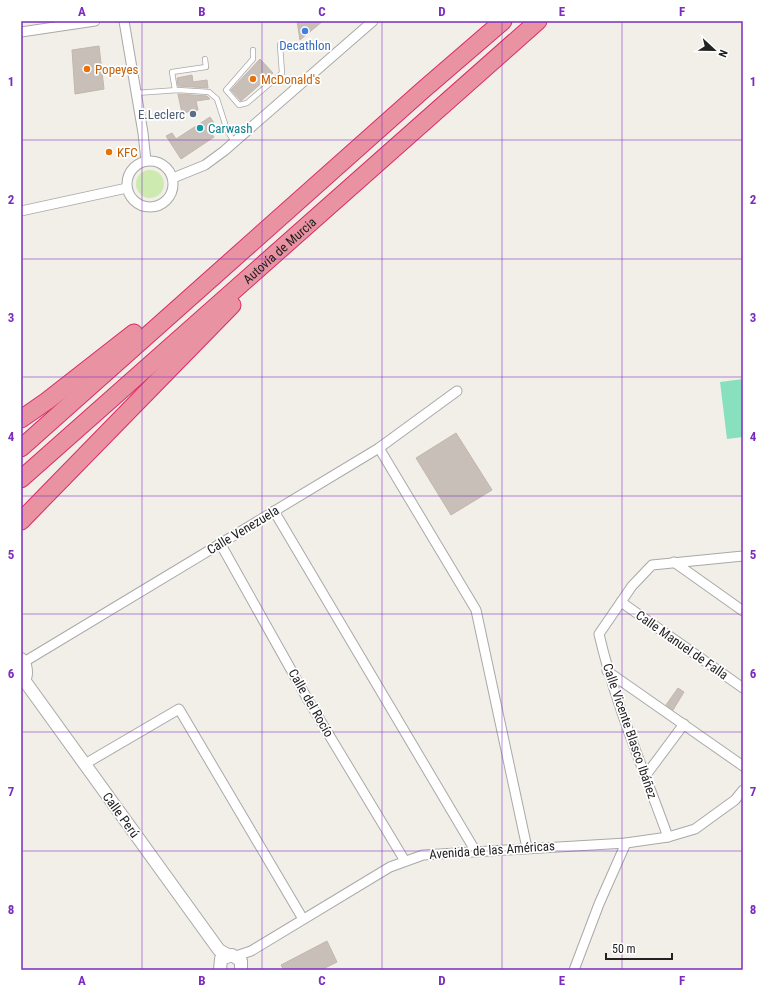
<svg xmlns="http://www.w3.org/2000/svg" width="764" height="991" viewBox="0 0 764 991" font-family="'Roboto Condensed',sans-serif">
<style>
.grass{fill:#cdebb0}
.pitch{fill:#88e0be}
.building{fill:#c7bfb8;stroke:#c4b6ab}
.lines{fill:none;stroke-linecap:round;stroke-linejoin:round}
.service-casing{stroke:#a9a9a9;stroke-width:6}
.minor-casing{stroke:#a9a9a9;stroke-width:11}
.tertiary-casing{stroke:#a9a9a9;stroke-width:14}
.motorway-casing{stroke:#dc2a67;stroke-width:19}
.service{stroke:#fff;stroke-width:4.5}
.minor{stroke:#fff;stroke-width:9}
.tertiary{stroke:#fff;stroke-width:12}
.motorway{stroke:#e892a2;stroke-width:17}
.grid{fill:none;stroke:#7b2cbf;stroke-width:1;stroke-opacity:0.55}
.shop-dot{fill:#3f7fe0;stroke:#fff;stroke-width:1.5}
.food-dot{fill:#e8710a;stroke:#fff;stroke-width:1.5}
.service-dot{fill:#5c6f8a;stroke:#fff;stroke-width:1.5}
.culture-dot{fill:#0f9aa8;stroke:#fff;stroke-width:1.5}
.labels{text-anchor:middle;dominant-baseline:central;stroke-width:3.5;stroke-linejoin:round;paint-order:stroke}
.shop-label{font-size:13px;fill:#366cbe;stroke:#fff}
.food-label{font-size:13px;fill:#c56008;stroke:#fff;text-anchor:start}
.service-label{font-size:13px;fill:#4e5e75;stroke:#fff;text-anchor:end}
.culture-label{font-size:13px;fill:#0d838f;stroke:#fff;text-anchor:start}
.street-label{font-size:13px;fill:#222;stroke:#fff}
.neatline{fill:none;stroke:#7b2cbf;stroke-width:1.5}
.grid-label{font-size:13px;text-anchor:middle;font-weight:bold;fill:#7b2cbf}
</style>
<rect width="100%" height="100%" fill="#f2efe9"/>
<!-- grass -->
<circle class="grass" cx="150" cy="184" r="14"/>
<!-- pitch -->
<path class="pitch" d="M743 379V437L727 439 720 382Z"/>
<!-- building -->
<g class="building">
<path d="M297 21H323L300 40Z"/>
<path d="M99 46 104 89 75 94 72 50Z"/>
<path d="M260 59 273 73 241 101 231 90Z"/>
<path d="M192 75 193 82 207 80 208 88 178 86 177 78Z"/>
<path d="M178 94 207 96 210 99 196 101 198 110 182 113Z"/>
<path d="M210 117 214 123 207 127 214 137 181 159 166 136 172 133 176 139Z"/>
<path d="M456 433 492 490 451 515 416 458Z"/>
<path d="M678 688 684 692 673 710 666 705Z"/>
<path d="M327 941 337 962 321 970H284L281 965Z"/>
</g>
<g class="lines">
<defs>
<g id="service">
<path d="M253 50V59L226 90 239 105 247 103 282 73 280 45"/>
<path d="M175 90 172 72 206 67 205 59"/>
<path d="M136 93 178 90 209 92 217 99 227 130 234 142"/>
</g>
<g id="minor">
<path d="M124 21 143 133 146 161"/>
<path d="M21 32 95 21"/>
<circle cx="150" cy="184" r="23"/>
<path d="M173 178 205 165 224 151 373 21"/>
<path d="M21 211 127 188"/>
<path d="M379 448 476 610 527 848"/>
<path d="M274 511 476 852"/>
<path d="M220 543 308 700 405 861"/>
<path d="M674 562 743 611"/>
<path d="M621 602 743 688"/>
<path d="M24 662 379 448 457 391"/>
<path d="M607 671 743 766"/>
<path d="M85 764 179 709 303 919"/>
<path d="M646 775 684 724"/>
<path d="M668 837C644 770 615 704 599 634L632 586 652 565 743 556"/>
<path d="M236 956 251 951 390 867 423 855 626 843 668 837 695 829 735 800 743 790"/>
<path d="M574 970 599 904 626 843"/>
</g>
<g id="tertiary">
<path d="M21 659 24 662C26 668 28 678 21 682"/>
<path d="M24 680 219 950 228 955"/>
<path d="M220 970 221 959 232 955 241 961V970"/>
</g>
<g id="motorway">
<path d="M21 419 47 401 134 333"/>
<path d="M21 448 423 90 503 21"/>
<path id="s1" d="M21 479 538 21"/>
<path d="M21 521 232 305"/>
</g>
</defs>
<!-- service casing -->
<use href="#service" class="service-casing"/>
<!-- minor casing -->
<use href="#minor" class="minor-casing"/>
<!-- tertiary casing -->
<use href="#tertiary" class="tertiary-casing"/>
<!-- motorway casing -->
<use href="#motorway" class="motorway-casing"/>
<!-- service -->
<use href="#service" class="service"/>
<!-- minor -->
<use href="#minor" class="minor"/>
<!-- tertiary -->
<use href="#tertiary" class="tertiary"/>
<!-- motorway -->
<use href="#motorway" class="motorway"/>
</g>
<!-- grid -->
<path class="grid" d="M142 21V970M262 21V970M382 21V970M502 21V970M622 21V970M21 140H743M21 259H743M21 377H743M21 496H743M21 614H743M21 732H743M21 851H743"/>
<!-- markers -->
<circle class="shop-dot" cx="305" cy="31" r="4"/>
<g class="food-dot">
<circle cx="87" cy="69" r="4"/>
<circle cx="253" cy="79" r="4"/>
<circle cx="109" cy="152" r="4"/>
</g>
<circle class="service-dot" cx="193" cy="114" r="4"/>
<circle class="culture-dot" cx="200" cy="128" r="4"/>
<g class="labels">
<!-- shop labels -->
<g class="shop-label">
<text x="305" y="45">Decathlon</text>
</g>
<!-- food labels -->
<g class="food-label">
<text x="95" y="69">Popeyes</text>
<text x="261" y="79">McDonald's</text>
<text x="117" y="152">KFC</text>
</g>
<!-- service labels -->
<g class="service-label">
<text x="185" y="114">E.Leclerc</text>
</g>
<!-- culture labels -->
<g class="culture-label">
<text x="208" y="128">Carwash</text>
</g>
<!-- street labels -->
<g class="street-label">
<text stroke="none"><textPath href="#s1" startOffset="345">Autovía de Murcia</textPath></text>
<text transform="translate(243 530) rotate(-31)">Calle Venezuela</text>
<text transform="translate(682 645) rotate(35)">Calle Manuel de Falla</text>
<text transform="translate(311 703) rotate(60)">Calle del Rocío</text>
<text transform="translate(630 731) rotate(71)">Calle Vicente Blasco Ibáñez</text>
<text transform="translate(121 815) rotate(54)">Calle Perú</text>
<text transform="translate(492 850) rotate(-4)">Avenida de las Américas</text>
</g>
</g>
<!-- border -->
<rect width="764" height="991" fill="none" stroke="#ffffff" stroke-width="44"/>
<!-- north arrow -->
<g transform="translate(714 50) rotate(112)" stroke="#ffffff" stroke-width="3" paint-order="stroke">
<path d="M0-3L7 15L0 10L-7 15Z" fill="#222222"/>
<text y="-6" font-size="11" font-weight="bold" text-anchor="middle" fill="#222222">N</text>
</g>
<!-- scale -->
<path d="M606 953v6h66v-6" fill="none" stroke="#222222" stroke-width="2"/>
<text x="612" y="953" font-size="12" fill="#222222" stroke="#ffffff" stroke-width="3" paint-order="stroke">50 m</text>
<rect x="22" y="22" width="720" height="947" class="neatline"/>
<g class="grid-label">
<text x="82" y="16">A</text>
<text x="202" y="16">B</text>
<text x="322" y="16">C</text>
<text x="442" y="16">D</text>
<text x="562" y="16">E</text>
<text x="682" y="16">F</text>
<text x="11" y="86">1</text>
<text x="753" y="86">1</text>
<text x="11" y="204">2</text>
<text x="753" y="204">2</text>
<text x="11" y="322">3</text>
<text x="753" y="322">3</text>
<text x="11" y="441">4</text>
<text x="753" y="441">4</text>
<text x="11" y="559">5</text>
<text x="753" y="559">5</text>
<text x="11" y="678">6</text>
<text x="753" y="678">6</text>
<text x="11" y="796">7</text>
<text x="753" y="796">7</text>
<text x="11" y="914">8</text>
<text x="753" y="914">8</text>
<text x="82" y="985">A</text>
<text x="202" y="985">B</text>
<text x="322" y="985">C</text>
<text x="442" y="985">D</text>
<text x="562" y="985">E</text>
<text x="682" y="985">F</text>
</g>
</svg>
